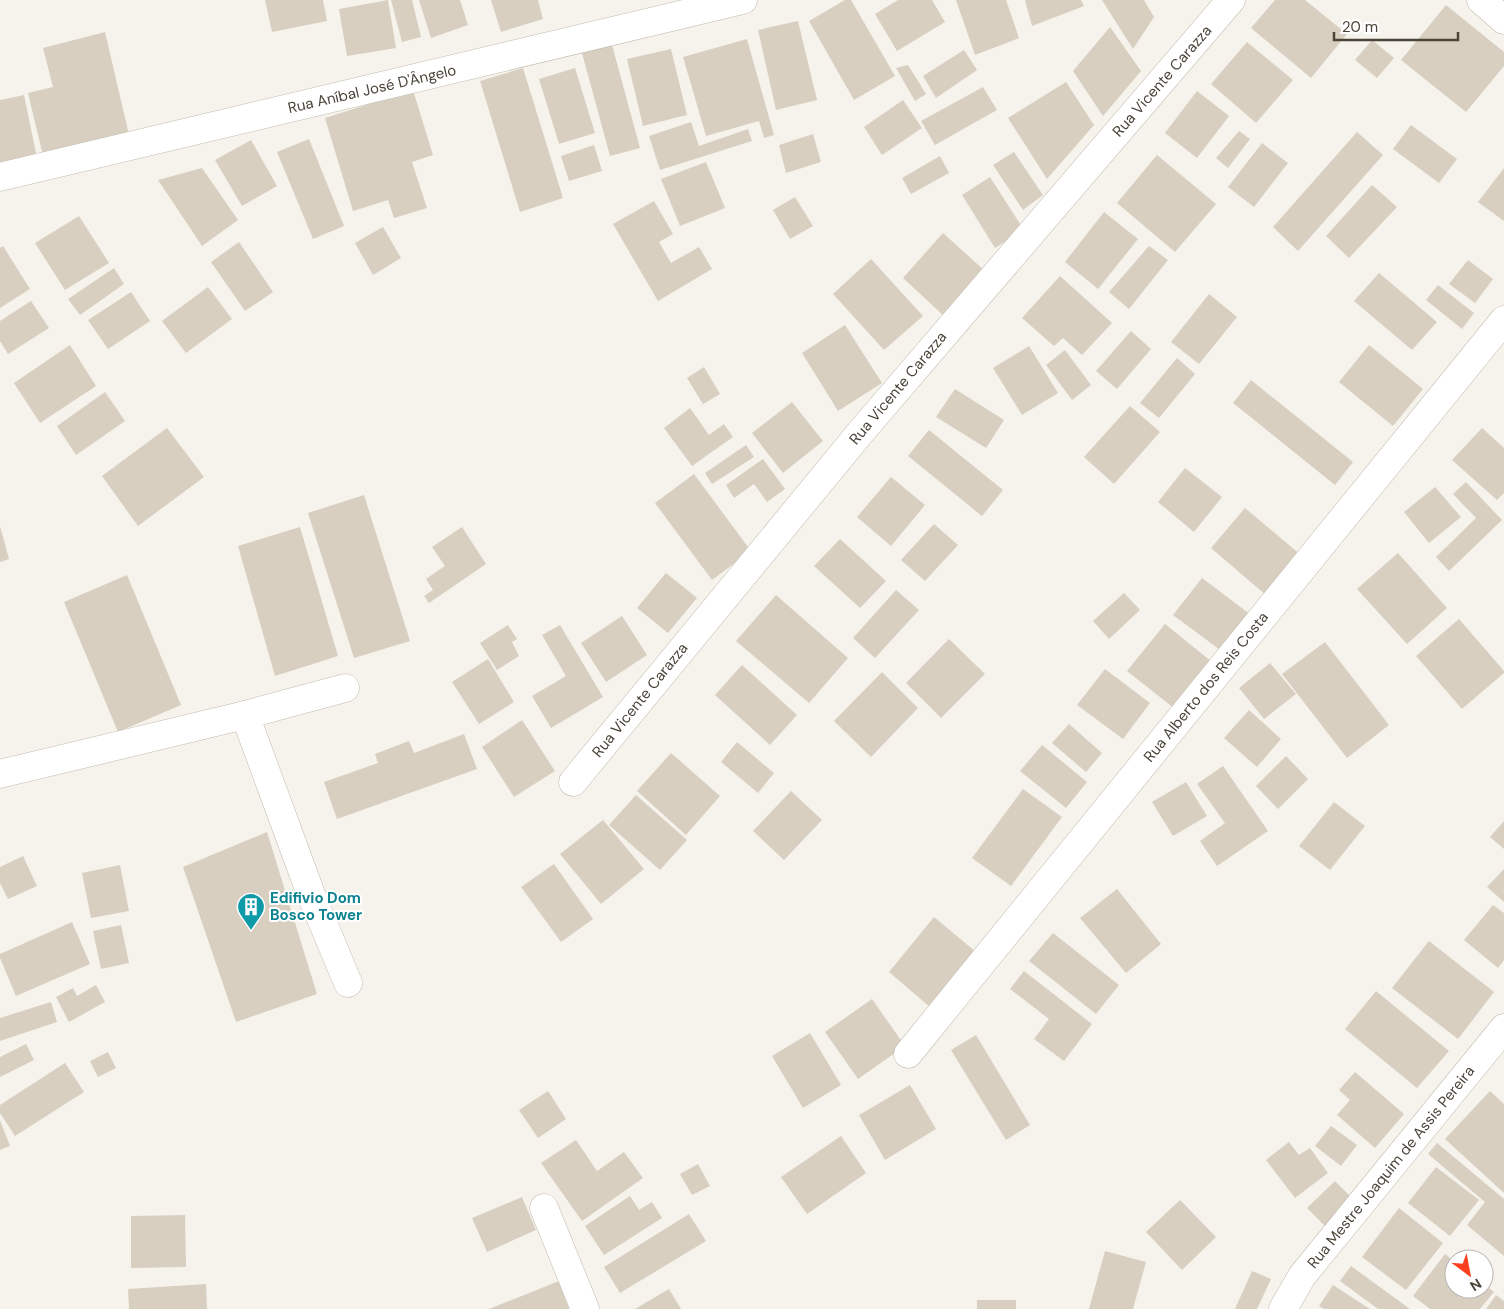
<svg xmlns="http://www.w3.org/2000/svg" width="1504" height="1309" viewBox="0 0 1504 1309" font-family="'DM Sans',sans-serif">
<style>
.building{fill:#d8cfc1}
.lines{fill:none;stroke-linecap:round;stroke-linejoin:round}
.street-casing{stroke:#c2bbae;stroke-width:29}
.street{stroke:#fff;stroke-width:28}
.labels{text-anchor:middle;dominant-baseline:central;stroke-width:4;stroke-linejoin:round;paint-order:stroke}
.street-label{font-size:15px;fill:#4b4439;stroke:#fff}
.culture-label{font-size:15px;font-weight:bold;fill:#0d838f;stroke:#fff;text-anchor:start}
</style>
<rect width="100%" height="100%" fill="#f6f3ec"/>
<!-- building -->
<g class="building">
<path d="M265 0H323L327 21 272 32Z"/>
<path d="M388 0 396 48 347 56 339 9Z"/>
<path d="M391 0H412L421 37 402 42Z"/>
<path d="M419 0H460L468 25 431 38Z"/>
<path d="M491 0H538L543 19 501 32Z"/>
<path d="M845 0H851L895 76 854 100 809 21Z"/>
<path d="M898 0H932L945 22 897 51 875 14Z"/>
<path d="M956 0H1006L1019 38 975 55Z"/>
<path d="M1025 0H1081L1084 6 1032 26Z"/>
<path d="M1102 0H1144L1154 17 1133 49Z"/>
<path d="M1275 0H1305L1347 34 1311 78 1251 28Z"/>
<path d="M1446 5 1504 52V66L1466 112 1401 60Z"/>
<path d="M798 21 817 100 776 110 758 30Z"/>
<path d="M1110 27 1141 71 1103 116 1073 71Z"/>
<path d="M105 32 130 139 44 160 28 93 53 87 43 48Z"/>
<path d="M747 39 774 135 764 138 759 121 706 136 683 57Z"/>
<path d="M1372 40 1394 58 1377 78 1355 60Z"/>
<path d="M1247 42 1293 80 1256 123 1211 84Z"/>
<path d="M612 45 640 148 610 156 582 53Z"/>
<path d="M671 49 687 115 643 126 627 59Z"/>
<path d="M964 50 977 70 936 98 923 76Z"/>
<path d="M908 65 926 94 915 101 896 68Z"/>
<path d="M523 68 563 198 520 212 480 81Z"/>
<path d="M575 68 595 133 559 144 539 79Z"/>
<path d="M1066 82 1094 125 1047 179 1008 118Z"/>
<path d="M983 87 997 110 935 145 921 121Z"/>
<path d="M413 90 433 155 412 162 427 208 394 218 388 200 353 211 325 118Z"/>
<path d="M1197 91 1229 116 1197 158 1165 133Z"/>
<path d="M24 95 37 158 0 166V100Z"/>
<path d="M903 100 922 128 882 155 864 127Z"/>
<path d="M691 122 699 146 748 129 752 141 660 170 649 136Z"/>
<path d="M1411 125 1457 159 1439 183 1393 149Z"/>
<path d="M1239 131 1250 139 1228 168 1216 158Z"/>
<path d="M1357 132 1383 155 1298 251 1273 227Z"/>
<path d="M813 134 821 162 786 173 779 145Z"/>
<path d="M309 139 344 226 313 239 277 152Z"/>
<path d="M251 140 277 186 242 206 215 160Z"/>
<path d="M1262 143 1288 163 1254 207 1228 187Z"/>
<path d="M594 145 602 171 569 181 561 156Z"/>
<path d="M1014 152 1043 195 1023 210 993 165Z"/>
<path d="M1157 155 1216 204 1175 252 1117 203Z"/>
<path d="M940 156 949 173 911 194 902 178Z"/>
<path d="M706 162 725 208 680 226 661 179Z"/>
<path d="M202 168 238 220 202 246 158 180Z"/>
<path d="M1504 168V221L1478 202Z"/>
<path d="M990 177 1024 230 995 248 962 195Z"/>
<path d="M1372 185 1397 207 1349 258 1326 236Z"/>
<path d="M795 197 813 226 790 239 773 210Z"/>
<path d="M654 201 673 234 659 242 671 263 699 247 712 269 658 301 613 224Z"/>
<path d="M1104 212 1138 239 1098 289 1065 262Z"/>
<path d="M79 216 109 263 65 290 35 243Z"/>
<path d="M383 227 401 258 373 275 355 243Z"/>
<path d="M943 233 985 271 944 316 903 278Z"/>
<path d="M239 242 273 292 245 311 211 262Z"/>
<path d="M3 246 30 289 0 308V248Z"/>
<path d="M1149 246 1168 260 1129 309 1109 292Z"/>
<path d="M871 259 923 316 884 350 833 294Z"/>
<path d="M1468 260 1493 279 1475 303 1449 284Z"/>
<path d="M114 268 124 284 80 315 68 299Z"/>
<path d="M1379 273 1437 322 1412 350 1354 301Z"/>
<path d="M1060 276 1112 323 1082 355 1063 338 1054 346 1022 318Z"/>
<path d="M1438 285 1474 313 1462 329 1426 300Z"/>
<path d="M208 287 232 319 186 353 162 321Z"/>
<path d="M131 292 150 321 108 349 88 320Z"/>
<path d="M1209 294 1237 317 1199 364 1171 342Z"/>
<path d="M31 301 49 328 8 354 0 341V321Z"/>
<path d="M845 325 882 383 838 411 802 353Z"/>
<path d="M1131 331 1151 349 1117 389 1096 371Z"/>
<path d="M70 345 96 386 40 423 14 383Z"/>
<path d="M1369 345 1423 389 1393 426 1339 382Z"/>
<path d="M1029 346 1058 393 1022 415 993 368Z"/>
<path d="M1065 350 1091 385 1072 400 1046 365Z"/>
<path d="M1177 358 1195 374 1159 418 1140 403Z"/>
<path d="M704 367 720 394 703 404 687 378Z"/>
<path d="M1251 380 1353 462 1335 485 1233 403Z"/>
<path d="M955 389 1004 420 986 448 936 417Z"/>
<path d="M105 392 125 421 76 455 57 426Z"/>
<path d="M792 402 823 441 783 473 752 433Z"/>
<path d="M1130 406 1160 432 1114 484 1084 457Z"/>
<path d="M690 408 709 435 724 424 733 437 692 466 664 428Z"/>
<path d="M167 428 204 477 138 526 102 476Z"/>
<path d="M1482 428 1504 448V493L1497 500 1452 460Z"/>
<path d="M929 430 1003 490 982 516 908 456Z"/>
<path d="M746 445 754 457 712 484 705 473Z"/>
<path d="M763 459 785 489 767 502 754 484 734 498 726 485Z"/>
<path d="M1185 468 1222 497 1194 532 1158 502Z"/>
<path d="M694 474 751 551 712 580 655 503Z"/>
<path d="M891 477 925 505 891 546 857 517Z"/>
<path d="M1466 482 1502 520 1449 571 1436 557 1476 518 1453 494Z"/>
<path d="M1435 487 1461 517 1429 543 1404 512Z"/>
<path d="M364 495 410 641 354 658 308 513Z"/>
<path d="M1245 508 1308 561 1273 601 1211 548Z"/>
<path d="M934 524 958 545 925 581 901 560Z"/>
<path d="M0 526 9 559 0 562Z"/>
<path d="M300 527 338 656 275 676 238 546Z"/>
<path d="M462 527 486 564 429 603 424 596 433 590 426 579 445 566 432 547Z"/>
<path d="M840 539 886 581 860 608 814 566Z"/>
<path d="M1398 553 1447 608 1407 644 1357 589Z"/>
<path d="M666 573 697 598 668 633 637 608Z"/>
<path d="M127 575 181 705 118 732 64 602Z"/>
<path d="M1202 578 1251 615 1223 652 1173 615Z"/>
<path d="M896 590 919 610 875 658 853 638Z"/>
<path d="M1124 593 1140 610 1109 639 1093 621Z"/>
<path d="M776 595 848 658 809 703 736 641Z"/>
<path d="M622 616 647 655 606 682 581 643Z"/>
<path d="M1459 619 1504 671V673L1462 709 1416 656Z"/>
<path d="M1165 624 1212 662 1175 709 1127 671Z"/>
<path d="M508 625 517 639 512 642 519 656 497 670 480 643Z"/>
<path d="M560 625 603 697 551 728 532 696 566 676 542 635Z"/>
<path d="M949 639 985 674 941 718 906 683Z"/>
<path d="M1325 642 1389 725 1347 758 1282 674Z"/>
<path d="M488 659 514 702 479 724 452 682Z"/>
<path d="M1270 663 1296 694 1264 719 1239 688Z"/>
<path d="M742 665 797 715 770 745 715 695Z"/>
<path d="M1105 669 1150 703 1123 739 1077 705Z"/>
<path d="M882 672 918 708 871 757 834 721Z"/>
<path d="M1249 710 1281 739 1257 767 1224 738Z"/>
<path d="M522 720 555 771 514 797 482 747Z"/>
<path d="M1069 724 1102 753 1086 772 1052 743Z"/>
<path d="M464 734 477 769 337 819 324 782 378 763 375 754 409 741 414 753Z"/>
<path d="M737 742 774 773 758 793 721 762Z"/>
<path d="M1042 745 1087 782 1066 808 1020 771Z"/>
<path d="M671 753 720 796 686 835 637 791Z"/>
<path d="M1286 756 1308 779 1278 809 1256 786Z"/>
<path d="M1223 766 1268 831 1217 866 1200 841 1225 823 1197 784Z"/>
<path d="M1186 782 1207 816 1173 836 1152 802Z"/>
<path d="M1023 789 1062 817 1011 886 972 858Z"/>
<path d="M791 791 822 820 784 860 753 831Z"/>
<path d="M636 795 687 840 660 870 609 825Z"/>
<path d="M1334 802 1365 826 1330 870 1299 846Z"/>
<path d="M603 820 644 869 601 904 560 854Z"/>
<path d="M1504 821V849L1490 837Z"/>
<path d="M267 832 317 994 236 1022 183 867Z"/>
<path d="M23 856 37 886 8 899 0 883V867Z"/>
<path d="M554 864 593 919 561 942 521 887Z"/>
<path d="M120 865 129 911 91 918 82 873Z"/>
<path d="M1504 869V902L1487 887Z"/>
<path d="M1117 889 1161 944 1126 973 1080 918Z"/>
<path d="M1493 905 1504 913V960L1498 968 1464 940Z"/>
<path d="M934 917 976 952 930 1007 889 972Z"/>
<path d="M72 922 90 964 16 996 0 958V954Z"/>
<path d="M121 925 129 963 101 969 93 931Z"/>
<path d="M1053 933 1119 985 1096 1014 1029 961Z"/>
<path d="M1429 941 1494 992 1458 1039 1392 988Z"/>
<path d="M1024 971 1092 1024 1064 1061 1034 1039 1049 1019 1010 989Z"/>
<path d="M96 985 105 1002 69 1022 56 997 73 988 77 996Z"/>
<path d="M1376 991 1449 1051 1417 1088 1345 1029Z"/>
<path d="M872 999 905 1046 858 1079 825 1032Z"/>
<path d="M51 1002 57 1022 0 1041V1018Z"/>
<path d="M810 1033 841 1085 803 1108 772 1056Z"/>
<path d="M976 1035 1030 1125 1006 1140 951 1050Z"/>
<path d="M26 1044 34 1060 0 1077V1057Z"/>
<path d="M108 1052 116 1068 98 1077 90 1061Z"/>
<path d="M65 1063 84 1092 15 1136 0 1113V1105Z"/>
<path d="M1355 1072 1404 1114 1375 1148 1337 1115 1350 1100 1339 1090Z"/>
<path d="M910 1085 936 1129 885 1160 859 1115Z"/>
<path d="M548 1091 566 1119 538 1138 519 1110Z"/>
<path d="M1490 1091 1504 1104V1193L1445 1139Z"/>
<path d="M0 1120 10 1146 0 1150Z"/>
<path d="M1331 1126 1357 1145 1341 1166 1315 1146Z"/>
<path d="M841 1136 866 1173 807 1214 781 1177Z"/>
<path d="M576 1140 597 1171 624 1152 643 1178 582 1221 541 1163Z"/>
<path d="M1289 1142 1299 1155 1310 1148 1328 1173 1295 1198 1266 1160Z"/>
<path d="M1437 1143 1504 1199V1256L1467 1225 1485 1202 1428 1154Z"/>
<path d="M698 1164 710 1186 692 1195 680 1174Z"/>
<path d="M1436 1167 1479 1200 1450 1236 1408 1203Z"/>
<path d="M1335 1181 1357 1203 1329 1230 1307 1208Z"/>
<path d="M630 1196 639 1210 652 1202 662 1218 604 1255 585 1226Z"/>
<path d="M522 1197 536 1230 487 1252 472 1218Z"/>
<path d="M1180 1200 1216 1237 1182 1270 1146 1232Z"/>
<path d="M1399 1208 1443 1243 1406 1290 1362 1257Z"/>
<path d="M689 1214 706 1241 620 1293 604 1267Z"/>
<path d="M185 1215 186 1267 131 1268V1216Z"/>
<path d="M1105 1251 1146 1262 1133 1309H1089Z"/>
<path d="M1445 1254 1454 1261V1289H1484V1284L1494 1292 1480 1309H1430L1413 1296Z"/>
<path d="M1351 1266 1410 1309H1378L1340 1281Z"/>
<path d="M1252 1271 1271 1279 1257 1309H1235Z"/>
<path d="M559 1281 569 1309H489Z"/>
<path d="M206 1284 207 1309H129L128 1289Z"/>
<path d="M1333 1285 1370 1309H1324L1319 1306Z"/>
<path d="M669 1289 681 1309H635Z"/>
<path d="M1496 1295 1504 1301V1309H1486Z"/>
<rect x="977" y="1300" width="39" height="9"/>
</g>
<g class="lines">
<defs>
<g id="street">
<path d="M1481 0 1504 20"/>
<path d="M0 177 743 0"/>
<path d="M245 715 312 897 348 983"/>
<path d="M0 774 245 715 345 688"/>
<path d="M573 782 860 433 1231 0"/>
<path d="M908 1054 1504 320"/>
<path d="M544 1208 585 1309"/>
<path d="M1283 1309 1302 1276 1504 1028"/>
</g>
</defs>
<!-- street casing -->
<use href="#street" class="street-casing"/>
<!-- street -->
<use href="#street" class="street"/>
</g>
<!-- icons -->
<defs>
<symbol id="building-pin" viewBox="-11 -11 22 30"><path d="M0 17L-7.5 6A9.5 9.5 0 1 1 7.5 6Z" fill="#0f9aa8" stroke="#fff"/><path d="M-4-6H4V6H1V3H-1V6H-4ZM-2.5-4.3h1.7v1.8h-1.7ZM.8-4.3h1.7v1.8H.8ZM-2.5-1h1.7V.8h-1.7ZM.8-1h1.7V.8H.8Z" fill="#fff"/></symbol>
</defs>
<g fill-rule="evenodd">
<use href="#building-pin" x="235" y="891" width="32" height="43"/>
</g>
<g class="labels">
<!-- street labels -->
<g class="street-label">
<text transform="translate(1162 81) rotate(-49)">Rua Vicente Carazza</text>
<text transform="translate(372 89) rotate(-13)">Rua Aníbal José D'Ângelo</text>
<text transform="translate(898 388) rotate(-50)">Rua Vicente Carazza</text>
<text transform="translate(1206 687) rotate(-51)">Rua Alberto dos Reis Costa</text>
<text transform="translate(640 700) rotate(-51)">Rua Vicente Carazza</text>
<text transform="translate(1391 1167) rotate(-51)">Rua Mestre Joaquim de Assis Pereira</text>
</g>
<!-- culture labels -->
<g class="culture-label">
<text x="270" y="898">Edifivio Dom<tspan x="270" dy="17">Bosco Tower</tspan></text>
</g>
</g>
<!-- north arrow -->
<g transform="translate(1469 1274) rotate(148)"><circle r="24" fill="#ffffff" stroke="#b7b4b0"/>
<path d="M0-4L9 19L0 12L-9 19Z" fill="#fc3f1d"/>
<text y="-8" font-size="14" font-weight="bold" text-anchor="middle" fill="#4b4439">N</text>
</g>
<!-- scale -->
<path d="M1334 32v8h124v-8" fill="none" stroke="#4b4439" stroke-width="2.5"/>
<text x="1342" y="32" font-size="15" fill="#4b4439" stroke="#ffffff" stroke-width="4" paint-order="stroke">20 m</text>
</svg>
